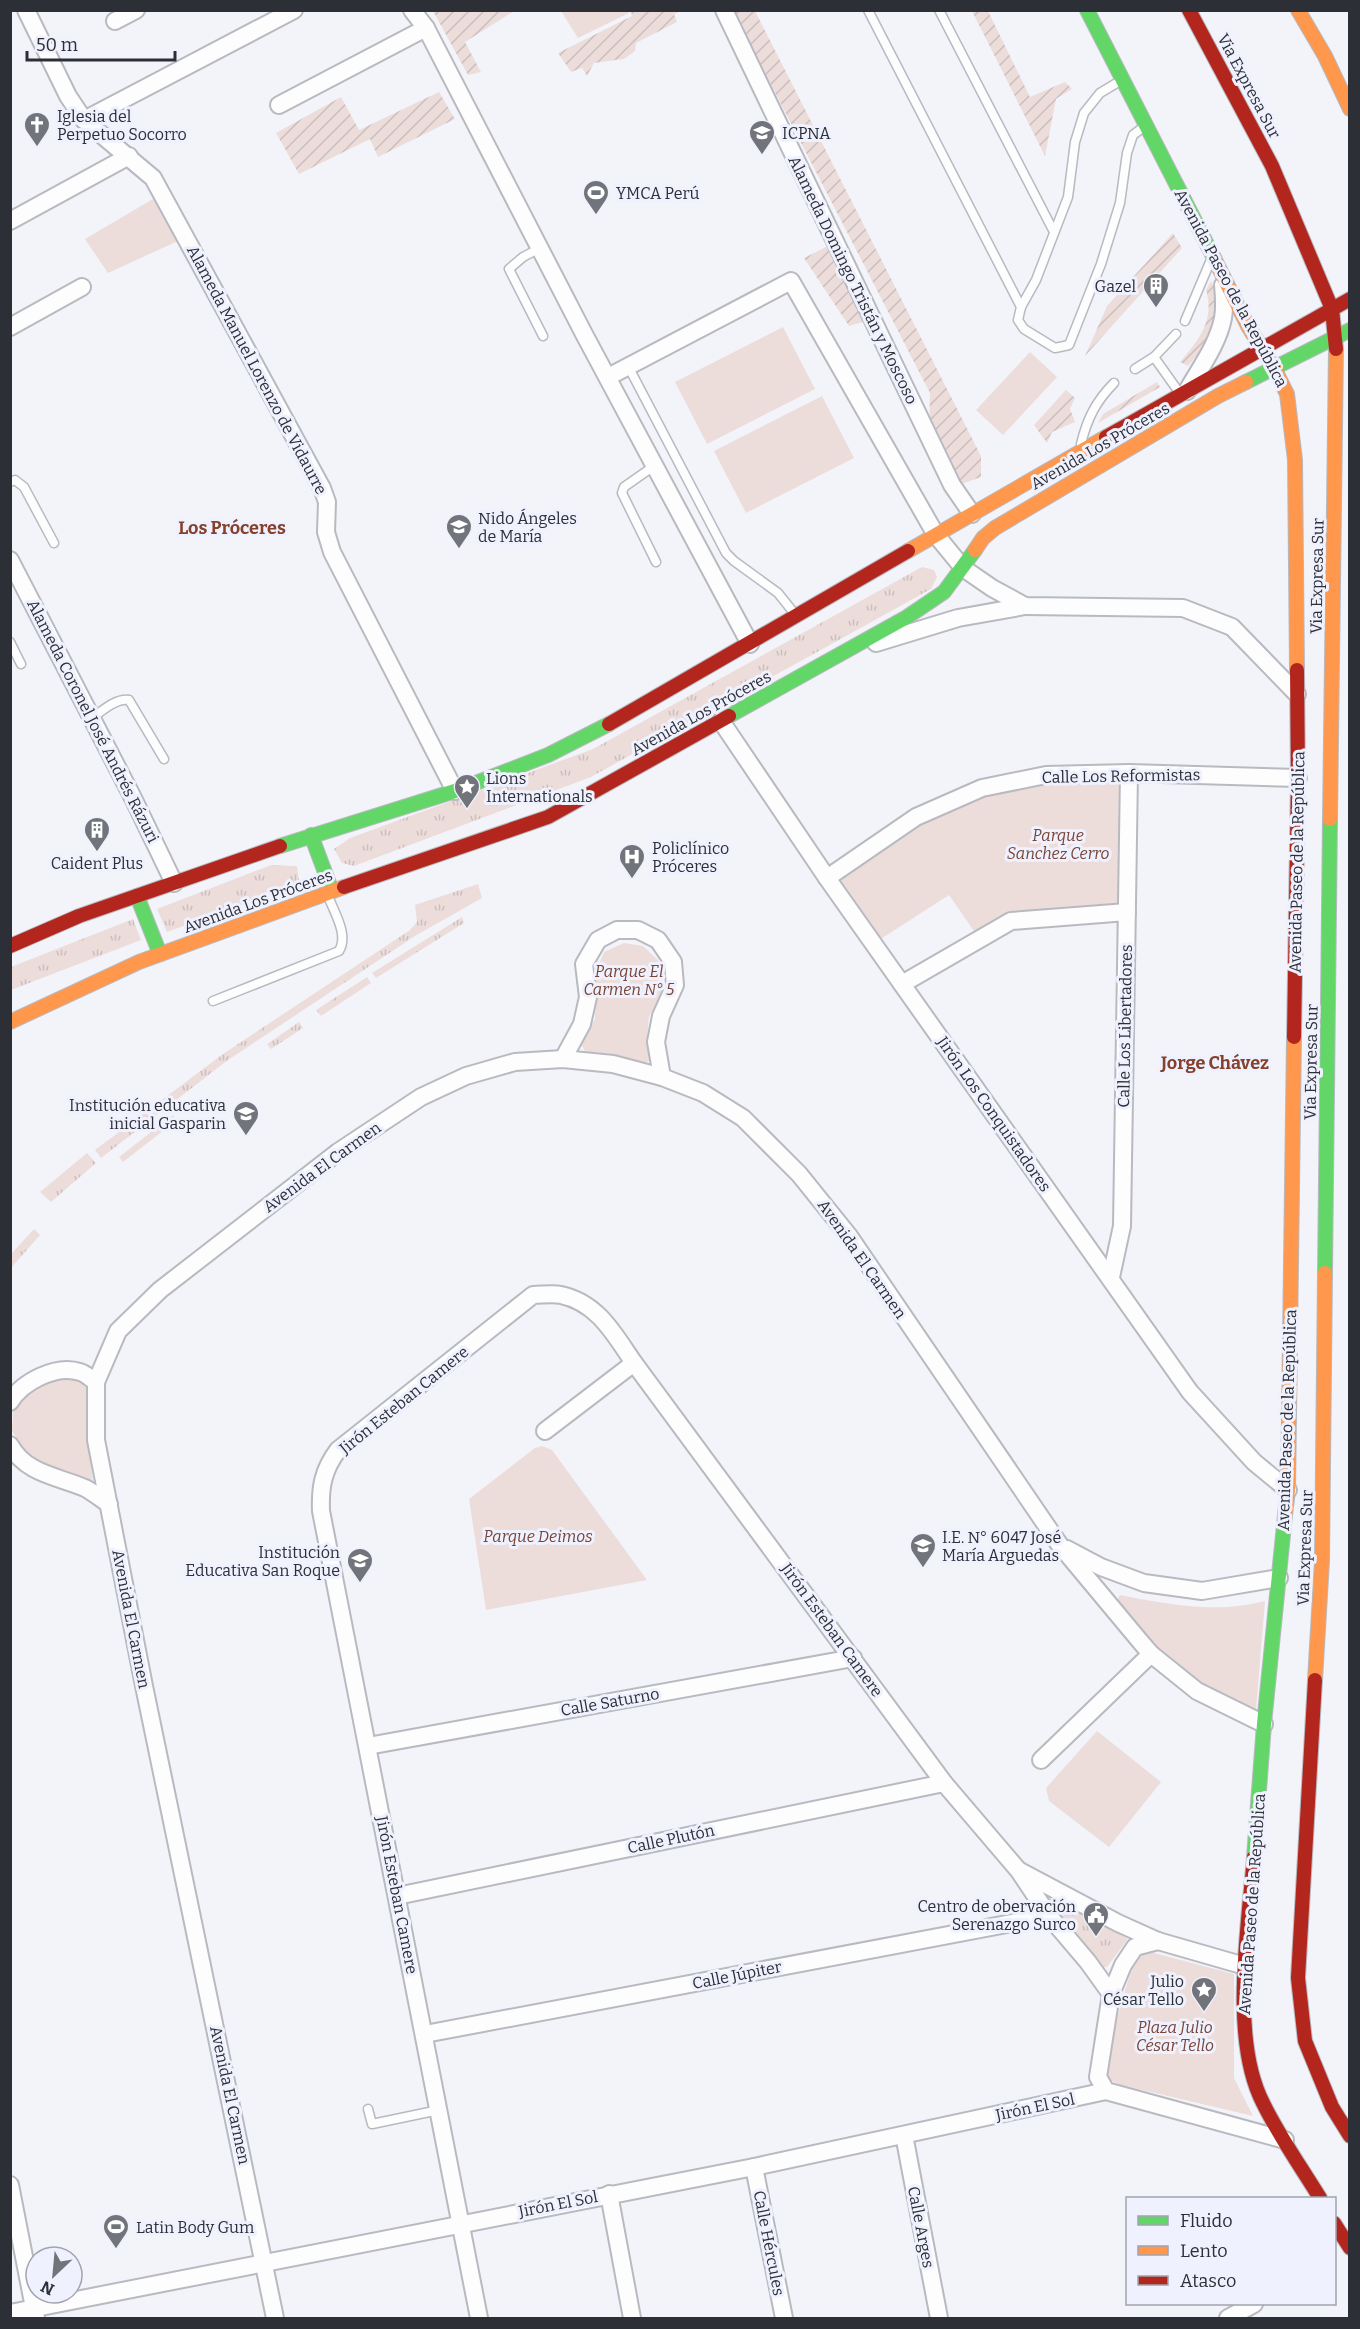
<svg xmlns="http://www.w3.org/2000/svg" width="1360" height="2329" viewBox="0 0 1360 2329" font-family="Bitter,serif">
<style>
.grass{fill:url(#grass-tufts)}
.park{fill:#ecdddb}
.garden{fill:url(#garden-furrows)}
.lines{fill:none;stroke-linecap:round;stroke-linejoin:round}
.lane-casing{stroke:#b8bac0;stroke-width:11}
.street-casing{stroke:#b8bac0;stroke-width:20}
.fast-casing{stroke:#b8bac0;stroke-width:16}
.slow-casing{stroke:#b8bac0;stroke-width:16}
.jam-casing{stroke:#b8bac0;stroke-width:16}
.lane{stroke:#fdfdfe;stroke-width:8}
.street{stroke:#fdfdfe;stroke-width:16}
.fast{stroke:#63d668;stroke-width:14}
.slow{stroke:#ff974d;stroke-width:14}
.jam{stroke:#b3261e;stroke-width:14}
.labels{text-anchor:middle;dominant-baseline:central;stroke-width:6;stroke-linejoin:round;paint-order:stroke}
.street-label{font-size:16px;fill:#2d2f36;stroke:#eff2fe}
.poi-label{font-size:16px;fill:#2d2f36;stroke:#eff2fe;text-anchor:start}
.park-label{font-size:16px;font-style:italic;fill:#784536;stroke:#eff2fe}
.neighbourhood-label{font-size:18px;font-weight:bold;fill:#86412d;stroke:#eff2fe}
</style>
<defs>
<pattern id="grass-tufts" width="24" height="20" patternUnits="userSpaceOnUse" patternTransform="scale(1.5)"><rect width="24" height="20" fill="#ecdddb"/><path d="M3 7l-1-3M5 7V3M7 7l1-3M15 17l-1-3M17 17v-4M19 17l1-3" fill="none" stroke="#cbbebd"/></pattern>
<pattern id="garden-furrows" width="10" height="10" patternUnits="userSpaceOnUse" patternTransform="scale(1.5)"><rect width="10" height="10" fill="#ecdddb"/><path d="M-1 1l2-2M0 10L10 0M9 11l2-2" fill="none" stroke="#cbbebd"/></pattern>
</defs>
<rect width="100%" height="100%" fill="#f2f4fa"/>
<!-- grass -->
<g class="grass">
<path d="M922 567 934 570 937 577 931 589 591 777 354 866 342 863 334 849 350 838 593 749Z"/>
<path d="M271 865 297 866 299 881 285 889 167 932 157 909Z"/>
<path d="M478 884 482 898 415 936 228 1060 101 1158 95 1150 223 1054 410 930 417 922 415 905Z"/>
<path d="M462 917 464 923 376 978 372 973Z"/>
<path d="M133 919 141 940 11 990V967Z"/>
<path d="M367 977 371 983 321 1016 316 1010Z"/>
<path d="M299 1022 303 1028 271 1049 267 1044Z"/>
<path d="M173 1115 177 1120 123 1162 119 1157Z"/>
<path d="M87 1153 96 1163 51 1202 40 1192Z"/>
<path d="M34 1229 40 1235 11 1268V1254Z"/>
<path d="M1046 1891 1128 1939 1107 1967H1102L1097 1962 1045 1898Z"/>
</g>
<!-- park -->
<g class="park">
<path d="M628 10 629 13 578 38 561 11Z"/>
<path d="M158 196 180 240 108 273 85 239Z"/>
<path d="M783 327 815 389 707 444 675 382Z"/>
<path d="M1030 352 1057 377 1003 435 976 410Z"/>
<path d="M822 396 854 458 746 513 714 451Z"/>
<path d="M1129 773 1127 912 976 934 949 895 873 944 827 878 982 788Z"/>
<path d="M624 943 643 946 658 960 663 978V995L649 1016 647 1039 651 1060 644 1063 585 1051 581 1044 595 1019 596 971 604 952Z"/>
<path d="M75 1378 90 1383 88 1435 93 1484 57 1472 27 1453 12 1431 13 1412 27 1389 46 1379Z"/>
<path d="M542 1446 552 1450 647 1580 486 1610 469 1499 535 1448Z"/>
<path d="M1120 1595C1167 1604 1217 1614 1265 1601L1256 1710 1203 1684 1154 1653 1116 1602Z"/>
<path d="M1097 1731 1161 1782 1109 1847 1049 1801 1046 1788Z"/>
<path d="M1150 1952 1234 1974V2078L1253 2116 1121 2085 1110 2080 1106 2074C1106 2058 1127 1976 1135 1963 1139 1956 1143 1954 1150 1952Z"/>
</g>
<!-- garden -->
<g class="garden">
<path d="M433 11H514L465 42 481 72 468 75Z"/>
<path d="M631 11H680L674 14 677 22 636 43 635 51 624 59 594 63 587 76 582 68 571 72 558 53 632 16Z"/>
<path d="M733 11H755L981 456V477L956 486 929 433 930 393Z"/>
<path d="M972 11H988L1030 97 1065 82 1072 89 1056 99 1045 156Z"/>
<path d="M439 92 455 119 378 157 370 139 299 174 276 133 341 97 359 130Z"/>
<path d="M1173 233 1182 248 1085 356 1107 306Z"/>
<path d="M828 246 866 321 849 326 804 258Z"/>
<path d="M1211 281C1229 313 1209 342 1188 366L1180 362C1199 340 1215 320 1206 290Z"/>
<path d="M1157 382 1160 387 1098 423 1103 414Z"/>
<path d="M1066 390 1075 398 1070 409 1075 422 1052 432 1047 443 1034 425Z"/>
</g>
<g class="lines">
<defs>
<g id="lane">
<path d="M868 10 1021 307"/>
<path d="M939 10 1054 232"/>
<path d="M1120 81 1100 93 1084 113 1075 142 1068 197 1036 280 1021 307 1018 320 1024 329 1055 348 1069 345 1101 264 1120 203 1127 153 1133 135 1145 126"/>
<path d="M540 248 523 257 509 269 543 336"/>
<path d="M1185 321 1210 262"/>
<path d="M1154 357 1181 395"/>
<path d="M628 366 726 553 734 561 778 593 794 613"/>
<path d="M1135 369 1154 357 1176 334"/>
<path d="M1081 444C1087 419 1096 401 1114 383"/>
<path d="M654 466 624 487 622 493 656 562"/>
<path d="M10 482 15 480 24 487 54 543"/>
<path d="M10 642 21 664"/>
<path d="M92 718C102 711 116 698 129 700L164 759"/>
<path d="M213 1001 339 951C349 935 334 912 328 896"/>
<path d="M368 2109 372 2124 439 2110"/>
</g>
<g id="street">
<path d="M26 10 68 96 84 120 153 178 322 488 327 502 326 532 332 552 455 791"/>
<path d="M412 10 426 28 584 334 750 644"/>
<path d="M724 10 952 485 972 514"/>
<path d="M115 21 136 10"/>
<path d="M279 105 426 28"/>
<path d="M84 120 294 10"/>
<path d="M10 221 129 156"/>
<path d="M10 327 82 287"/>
<path d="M608 377 791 281 936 535 963 568 992 588 1025 606 1183 608 1232 627 1297 694"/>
<path d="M1187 391C1200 368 1218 344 1223 318 1225 307 1224 295 1223 285"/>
<path d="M10 560 133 798 174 883"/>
<path d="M876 643 958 618 1025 606"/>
<path d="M721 721 827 878 1190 1392 1254 1462 1288 1490"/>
<path d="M827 878 916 817 982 788 1046 775 1129 773 1298 778"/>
<path d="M902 984 1011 921 1127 912"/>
<path d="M563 1059 582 1024 588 997 584 964 598 940 617 930H638L658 940 673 962 675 985 661 1016 656 1042 662 1077"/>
<path d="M1111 1277 1122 1226 1129 773"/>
<path d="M10 1402C22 1382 56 1364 80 1372 85 1373 91 1379 96 1382"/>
<path d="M545 1431 634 1363"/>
<path d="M10 1445C26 1474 57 1476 85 1488 93 1492 101 1499 109 1504"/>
<path d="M1067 1549 1101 1567 1144 1583 1202 1591 1279 1578"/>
<path d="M368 1746 853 1658"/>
<path d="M1041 1760 1151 1654"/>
<path d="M1020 1871 1118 1923 1158 1941"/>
<path d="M397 1896 944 1783"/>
<path d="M1245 1966 1158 1941 1135 1947 1123 1965 1111 1994 1098 2077 1106 2091 1285 2140"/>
<path d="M425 2034 1049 1916"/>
<path d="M904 2135 939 2318"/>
<path d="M754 2167 784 2318"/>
<path d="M10 2185 36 2318"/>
<path d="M609 2194 632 2318"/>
<path d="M10 2313 754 2167 1106 2091"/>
<path d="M275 2318 144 1686 96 1440V1382L118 1331 160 1290 338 1152 421 1097 466 1076 515 1062 563 1059 613 1064 662 1077 703 1093 743 1118 799 1174 849 1236 1059 1544 1139 1640 1151 1654 1197 1691 1264 1724"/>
<path d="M479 2318 321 1511C320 1487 323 1470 338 1450L533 1295C542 1295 553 1293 561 1295 598 1303 614 1334 634 1363L944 1783 1019 1871 1049 1916 1088 1962 1111 1994"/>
<path d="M1228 2318 1254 2304"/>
</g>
<g id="fast">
<path d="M1087 10 1214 258"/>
<path d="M1246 382 1350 330"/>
<path d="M729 716 907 617 944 592 975 550"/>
<path d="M311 835 332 891"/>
<path d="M280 846 455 791 548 755 609 724"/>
<path d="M137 896 160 954"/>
<path d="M1325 1273 1330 819"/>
<path d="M1254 1857 1264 1724 1285 1515"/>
</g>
<g id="slow">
<path d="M1298 10 1325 56 1350 109"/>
<path d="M1214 258 1248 326 1274 368 1287 394 1295 460 1297 670"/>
<path d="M975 550 983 538 995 528 1218 396 1246 382"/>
<path d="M908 551 1106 437"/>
<path d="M1330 819 1336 349"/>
<path d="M10 1022 139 962 344 887"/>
<path d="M1285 1515 1288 1490 1294 1037"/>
<path d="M1315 1680 1322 1561 1325 1273"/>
</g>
<g id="jam">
<path d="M1189 10 1272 166 1332 309 1336 349"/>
<path d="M1106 437 1350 299"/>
<path d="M609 724 908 551"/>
<path d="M344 887 548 817 729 716"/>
<path d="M10 946 79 916 280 846"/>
<path d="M1294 1037 1298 778 1297 670"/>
<path d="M1315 1680 1298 1978 1305 2041 1332 2107 1350 2136"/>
<path d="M1254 1857C1248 1928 1230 2039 1263 2103 1279 2136 1301 2167 1320 2198"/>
<path d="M1334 2223 1350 2248"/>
</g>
</defs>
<!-- lane casing -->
<use href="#lane" class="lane-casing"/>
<!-- street casing -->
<use href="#street" class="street-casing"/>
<!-- fast casing -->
<use href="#fast" class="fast-casing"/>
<!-- slow casing -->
<use href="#slow" class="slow-casing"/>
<!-- jam casing -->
<use href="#jam" class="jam-casing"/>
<!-- lane -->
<use href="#lane" class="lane"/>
<!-- street -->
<use href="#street" class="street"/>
<!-- fast -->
<use href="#fast" class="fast"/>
<!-- slow -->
<use href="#slow" class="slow"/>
<!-- jam -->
<use href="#jam" class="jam"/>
</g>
<!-- icons -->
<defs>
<symbol id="church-pin" viewBox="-11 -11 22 30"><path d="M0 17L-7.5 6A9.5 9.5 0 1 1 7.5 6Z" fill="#72747b" stroke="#eff2fe"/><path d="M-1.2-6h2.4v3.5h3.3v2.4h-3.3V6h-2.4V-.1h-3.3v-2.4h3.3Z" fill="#fff"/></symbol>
<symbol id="university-pin" viewBox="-11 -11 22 30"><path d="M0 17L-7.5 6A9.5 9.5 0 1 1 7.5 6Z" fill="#72747b" stroke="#eff2fe"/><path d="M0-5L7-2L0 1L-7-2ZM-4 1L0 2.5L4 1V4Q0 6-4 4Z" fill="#fff"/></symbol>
<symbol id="stadium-pin" viewBox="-11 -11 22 30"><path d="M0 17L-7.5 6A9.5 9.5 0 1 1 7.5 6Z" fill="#72747b" stroke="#eff2fe"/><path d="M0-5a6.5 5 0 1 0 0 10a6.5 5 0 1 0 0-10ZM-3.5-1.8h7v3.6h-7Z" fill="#fff"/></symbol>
<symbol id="building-pin" viewBox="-11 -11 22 30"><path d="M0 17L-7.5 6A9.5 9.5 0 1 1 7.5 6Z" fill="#72747b" stroke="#eff2fe"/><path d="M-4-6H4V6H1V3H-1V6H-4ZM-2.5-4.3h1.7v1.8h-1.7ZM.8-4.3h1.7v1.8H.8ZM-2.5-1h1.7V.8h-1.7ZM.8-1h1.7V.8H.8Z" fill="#fff"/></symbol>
<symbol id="school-pin" viewBox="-11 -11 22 30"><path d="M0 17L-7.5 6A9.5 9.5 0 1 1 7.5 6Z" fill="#72747b" stroke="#eff2fe"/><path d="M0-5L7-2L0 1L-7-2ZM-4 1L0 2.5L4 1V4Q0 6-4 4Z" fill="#fff"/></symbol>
<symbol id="sight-pin" viewBox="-11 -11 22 30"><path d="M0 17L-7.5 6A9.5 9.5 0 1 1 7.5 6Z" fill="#72747b" stroke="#eff2fe"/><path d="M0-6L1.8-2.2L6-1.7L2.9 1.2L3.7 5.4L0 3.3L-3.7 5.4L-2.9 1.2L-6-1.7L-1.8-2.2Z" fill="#fff"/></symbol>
<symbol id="hospital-pin" viewBox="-11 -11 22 30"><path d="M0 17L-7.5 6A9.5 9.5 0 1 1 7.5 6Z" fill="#72747b" stroke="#eff2fe"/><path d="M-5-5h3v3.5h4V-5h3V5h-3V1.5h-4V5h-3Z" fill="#fff"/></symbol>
<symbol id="civic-pin" viewBox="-11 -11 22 30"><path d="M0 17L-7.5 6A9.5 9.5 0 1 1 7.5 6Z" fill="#72747b" stroke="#eff2fe"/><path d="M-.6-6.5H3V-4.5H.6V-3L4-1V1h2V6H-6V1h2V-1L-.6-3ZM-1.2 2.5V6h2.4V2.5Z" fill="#fff"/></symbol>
</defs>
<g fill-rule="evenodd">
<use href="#church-pin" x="22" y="110" width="30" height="40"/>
<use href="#university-pin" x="747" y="118" width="30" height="40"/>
<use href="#stadium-pin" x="581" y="178" width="30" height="40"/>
<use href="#building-pin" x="1141" y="271" width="30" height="40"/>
<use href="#school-pin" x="444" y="512" width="30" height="40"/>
<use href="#sight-pin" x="452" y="772" width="30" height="40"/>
<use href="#building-pin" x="82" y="815" width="30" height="40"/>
<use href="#hospital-pin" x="617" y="842" width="30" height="40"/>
<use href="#school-pin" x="231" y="1099" width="30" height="40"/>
<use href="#school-pin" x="908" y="1531" width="30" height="40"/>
<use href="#school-pin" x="345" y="1546" width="30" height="40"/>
<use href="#civic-pin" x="1081" y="1900" width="30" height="40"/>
<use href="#sight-pin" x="1189" y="1975" width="30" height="40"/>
<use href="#stadium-pin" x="101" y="2212" width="30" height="40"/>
</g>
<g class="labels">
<!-- street labels -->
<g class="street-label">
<text transform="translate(1249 86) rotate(62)">Via Expresa Sur</text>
<text transform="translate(853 280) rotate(64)">Alameda Domingo Tristán y Moscoso</text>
<text transform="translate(1231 288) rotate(62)">Avenida Paseo de la República</text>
<text transform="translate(257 370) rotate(62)">Alameda Manuel Lorenzo de Vidaurre</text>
<text transform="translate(1100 446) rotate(-30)">Avenida Los Próceres</text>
<text transform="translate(1317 576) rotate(-89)">Via Expresa Sur</text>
<text transform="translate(701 713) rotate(-29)">Avenida Los Próceres</text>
<text transform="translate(93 721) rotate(63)">Alameda Coronel José Andrés Rázuri</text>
<text transform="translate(1121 776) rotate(-1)">Calle Los Reformistas</text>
<text transform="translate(1297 862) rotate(-89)">Avenida Paseo de la República</text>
<text transform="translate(258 901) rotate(-20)">Avenida Los Próceres</text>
<text transform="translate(1125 1026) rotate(-89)">Calle Los Libertadores</text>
<text transform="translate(1311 1062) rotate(-89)">Via Expresa Sur</text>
<text transform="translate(994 1114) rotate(55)">Jirón Los Conquistadores</text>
<text transform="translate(322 1167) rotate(-36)">Avenida El Carmen</text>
<text transform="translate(862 1259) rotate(55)">Avenida El Carmen</text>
<text transform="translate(404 1400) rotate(-39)">Jirón Esteban Camere</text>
<text transform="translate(1287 1420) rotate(-88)">Avenida Paseo de la República</text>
<text transform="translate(1305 1548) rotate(-88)">Via Expresa Sur</text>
<text transform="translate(131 1619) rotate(79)">Avenida El Carmen</text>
<text transform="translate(832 1630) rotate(54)">Jirón Esteban Camere</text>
<text transform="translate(610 1702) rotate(-10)">Calle Saturno</text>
<text transform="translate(671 1839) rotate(-12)">Calle Plutón</text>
<text transform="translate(397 1895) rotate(79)">Jirón Esteban Camere</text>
<text transform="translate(1252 1904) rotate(-86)">Avenida Paseo de la República</text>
<text transform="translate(737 1975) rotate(-11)">Calle Júpiter</text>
<text transform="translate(230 2095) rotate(78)">Avenida El Carmen</text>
<text transform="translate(1035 2107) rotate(-12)">Jirón El Sol</text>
<text transform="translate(558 2204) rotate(-11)">Jirón El Sol</text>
<text transform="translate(921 2227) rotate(79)">Calle Arges</text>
<text transform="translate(769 2243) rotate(79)">Calle Hércules</text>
</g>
<!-- poi labels -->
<g class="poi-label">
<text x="57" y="116">Iglesia del<tspan x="57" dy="18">Perpetuo Socorro</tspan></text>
<text x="782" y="133">ICPNA</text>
<text x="616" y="193">YMCA Perú</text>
<text x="1136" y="286" text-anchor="end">Gazel</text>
<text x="478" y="518">Nido Ángeles<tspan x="478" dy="18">de María</tspan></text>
<text x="486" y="778">Lions<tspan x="486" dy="18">Internationals</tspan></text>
<text x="652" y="848">Policlínico<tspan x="652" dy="18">Próceres</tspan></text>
<text x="97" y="863" text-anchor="middle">Caident Plus</text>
<text x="226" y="1105" text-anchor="end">Institución educativa<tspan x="226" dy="18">inicial Gasparin</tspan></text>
<text x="942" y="1537">I.E. N° 6047 José<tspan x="942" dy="18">María Arguedas</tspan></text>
<text x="340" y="1552" text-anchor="end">Institución<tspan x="340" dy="18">Educativa San Roque</tspan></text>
<text x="1076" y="1906" text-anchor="end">Centro de obervación<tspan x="1076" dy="18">Serenazgo Surco</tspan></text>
<text x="1184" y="1981" text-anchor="end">Julio<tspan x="1184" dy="18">César Tello</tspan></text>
<text x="136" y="2227">Latin Body Gum</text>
</g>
<!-- park labels -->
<g class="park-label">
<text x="1058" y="835">Parque<tspan x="1058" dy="18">Sanchez Cerro</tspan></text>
<text x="629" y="971">Parque El<tspan x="629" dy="18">Carmen N° 5</tspan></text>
<text x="538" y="1536">Parque Deimos</text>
<text x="1175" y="2027">Plaza Julio<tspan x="1175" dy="18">César Tello</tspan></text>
</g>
<!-- neighbourhood labels -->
<g class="neighbourhood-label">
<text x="232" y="528">Los Próceres</text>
<text x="1215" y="1063">Jorge Chávez</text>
</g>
</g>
<!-- border -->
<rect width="1360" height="2329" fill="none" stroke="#2d2f36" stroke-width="24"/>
<!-- legend -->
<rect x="1126" y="2197" width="210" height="108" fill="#eff2fe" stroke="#a1a4ae" stroke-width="1.5"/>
<rect x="1138" y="2216" width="30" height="9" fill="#63d668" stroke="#a1a4ae" stroke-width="1.5"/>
<text x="1180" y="2227" font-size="18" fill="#2d2f36">Fluido</text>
<rect x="1138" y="2246" width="30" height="9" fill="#ff974d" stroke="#a1a4ae" stroke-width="1.5"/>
<text x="1180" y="2257" font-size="18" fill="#2d2f36">Lento</text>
<rect x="1138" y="2276" width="30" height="9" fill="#b3261e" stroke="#a1a4ae" stroke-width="1.5"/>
<text x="1180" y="2287" font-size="18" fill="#2d2f36">Atasco</text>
<!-- north arrow -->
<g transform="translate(54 2275) rotate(206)"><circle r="28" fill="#eff2fe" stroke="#a1a4ae" stroke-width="1.5"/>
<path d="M0-4.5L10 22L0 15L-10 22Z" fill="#72747b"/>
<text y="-9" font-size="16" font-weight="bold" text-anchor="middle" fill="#2d2f36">N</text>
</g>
<!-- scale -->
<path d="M27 51v9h148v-9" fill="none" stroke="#2d2f36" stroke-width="3"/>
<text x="36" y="51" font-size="18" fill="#2d2f36" stroke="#eff2fe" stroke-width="4.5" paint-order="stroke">50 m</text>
</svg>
